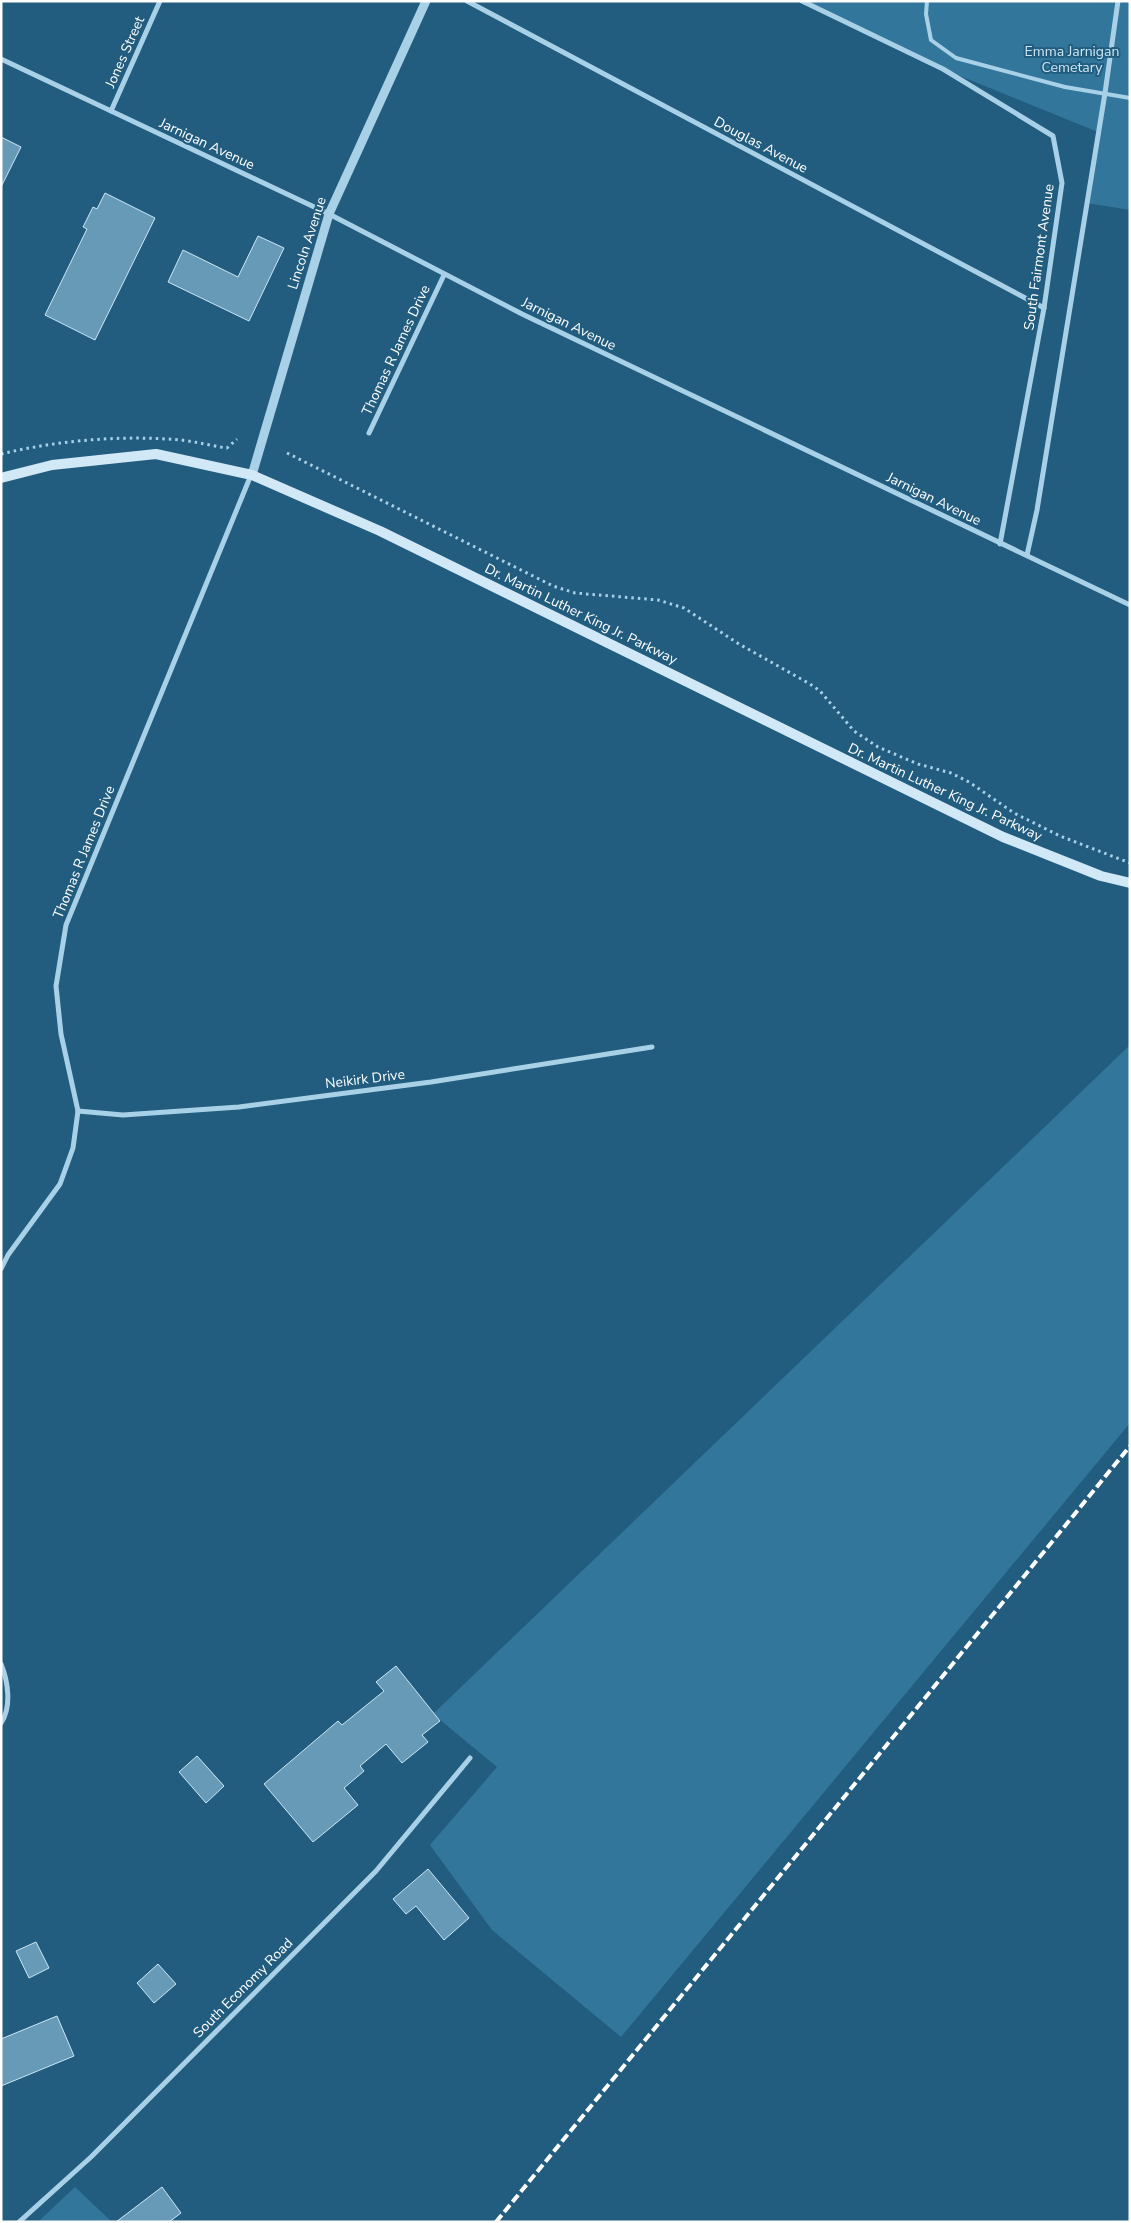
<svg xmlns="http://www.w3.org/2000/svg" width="1131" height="2223" viewBox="0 0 1131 2223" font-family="'Nunito Sans',sans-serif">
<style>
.green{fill:#32779b}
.building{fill:#679ab6;stroke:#cbe7f5}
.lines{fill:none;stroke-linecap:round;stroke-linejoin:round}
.path{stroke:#a8d1e7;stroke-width:3;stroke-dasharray:2.5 4;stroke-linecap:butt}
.service{stroke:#a8d1e7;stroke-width:4}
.minor{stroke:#a8d1e7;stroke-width:5}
.tertiary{stroke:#a8d1e7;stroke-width:9}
.secondary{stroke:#d1e8f6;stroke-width:10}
.rail{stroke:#fff;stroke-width:4;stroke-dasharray:9 4;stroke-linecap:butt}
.labels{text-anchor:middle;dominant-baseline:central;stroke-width:4;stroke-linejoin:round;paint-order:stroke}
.park-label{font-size:14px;fill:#cbe7f5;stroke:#225d7f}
.street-label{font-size:14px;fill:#fff;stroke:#225d7f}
</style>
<rect width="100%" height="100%" fill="#225d7f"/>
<!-- green -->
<g class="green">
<path d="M802 1H1130V210L1087 203 1098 132 943 69Z"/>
<path d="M1130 1045V1423L621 2037 492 1930 430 1845 497 1767 433 1714Z"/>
<path d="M75 2187 112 2222H38Z"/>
</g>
<!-- building -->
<g class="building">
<path d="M1 137 21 147 1 187Z"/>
<path d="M105 193 155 218 95 340 45 315 87 229 83 227 93 207 97 209Z"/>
<path d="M258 236 284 248 249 321 168 282 183 250 238 277Z"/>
<path d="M396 1666 440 1721 422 1735 428 1742 402 1763 386 1744 360 1766 364 1771 344 1788 358 1805 313 1842 264 1784 338 1721 342 1725 384 1691 376 1682Z"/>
<path d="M197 1756 224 1786 206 1803 179 1772Z"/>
<path d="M428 1869 469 1918 444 1940 416 1906 406 1914 393 1899Z"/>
<path d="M36 1942 49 1968 29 1978 16 1951Z"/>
<path d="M158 1964 176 1984 154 2003 137 1983Z"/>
<path d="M57 2016 74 2056 1 2086V2039Z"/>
<path d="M162 2187 181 2213 169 2222H116Z"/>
</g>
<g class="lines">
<!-- path -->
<g class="path">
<path d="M287 453 553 586 575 593 658 600 684 608 739 644 810 684 820 691 854 731 878 747 918 764 951 773 969 782 1014 813 1060 836 1130 863"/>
<path d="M1 454C60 440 121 435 181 440 197 442 212 446 227 448L237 439"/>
</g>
<!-- service -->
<path class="service" d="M927 1 926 14 931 40 956 58 1065 87 1130 98"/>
<!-- minor -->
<g class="minor">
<path d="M467 1 1044 308"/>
<path d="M802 1 943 69 1053 136 1062 183 1044 308 1000 544"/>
<path d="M1 59 329 214 522 314 1130 605"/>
<path d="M111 111 160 1"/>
<path d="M369 433 444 275"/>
<path d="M1027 555 1037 510 1105 93 1118 1"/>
<path d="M78 1111 123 1115 239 1107 431 1082 652 1047"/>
<path d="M1 1269 8 1255 60 1184 73 1148 78 1111 61 1034 56 986 66 925 251 475"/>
<path d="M1 1664C8 1681 12 1707 1 1723"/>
<path d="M19 2222 91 2157 376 1871 470 1758"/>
</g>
<!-- tertiary -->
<path class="tertiary" d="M252 475 329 214 426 1"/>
<!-- secondary -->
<path class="secondary" d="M1 478 52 465 156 454 252 475 380 531 1003 837 1101 876 1130 883"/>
<!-- rail -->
<path class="rail" d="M496 2222 872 1763 1130 1446"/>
</g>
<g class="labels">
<!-- park labels -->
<g class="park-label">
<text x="1072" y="51">Emma Jarnigan<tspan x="1072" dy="16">Cemetary</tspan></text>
</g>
<!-- street labels -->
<g class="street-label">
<text transform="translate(125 52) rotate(-66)">Jones Street</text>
<text transform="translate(207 144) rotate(25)">Jarnigan Avenue</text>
<text transform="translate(761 145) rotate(28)">Douglas Avenue</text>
<text transform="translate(307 243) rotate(-72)">Lincoln Avenue</text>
<text transform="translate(1039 257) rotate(-82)">South Fairmont Avenue</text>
<text transform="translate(569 324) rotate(26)">Jarnigan Avenue</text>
<text transform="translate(396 350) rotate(-65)">Thomas R James Drive</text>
<text transform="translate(934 499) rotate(26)">Jarnigan Avenue</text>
<text transform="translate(581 614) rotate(26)">Dr. Martin Luther King Jr. Parkway</text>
<text transform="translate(945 792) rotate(25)">Dr. Martin Luther King Jr. Parkway</text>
<text transform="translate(84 852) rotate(-68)">Thomas R James Drive</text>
<text transform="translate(365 1079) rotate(-7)">Neikirk Drive</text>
<text transform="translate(243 1988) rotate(-45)">South Economy Road</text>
</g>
</g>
<!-- border -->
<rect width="1131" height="2223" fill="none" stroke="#ffffff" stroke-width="5"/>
</svg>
